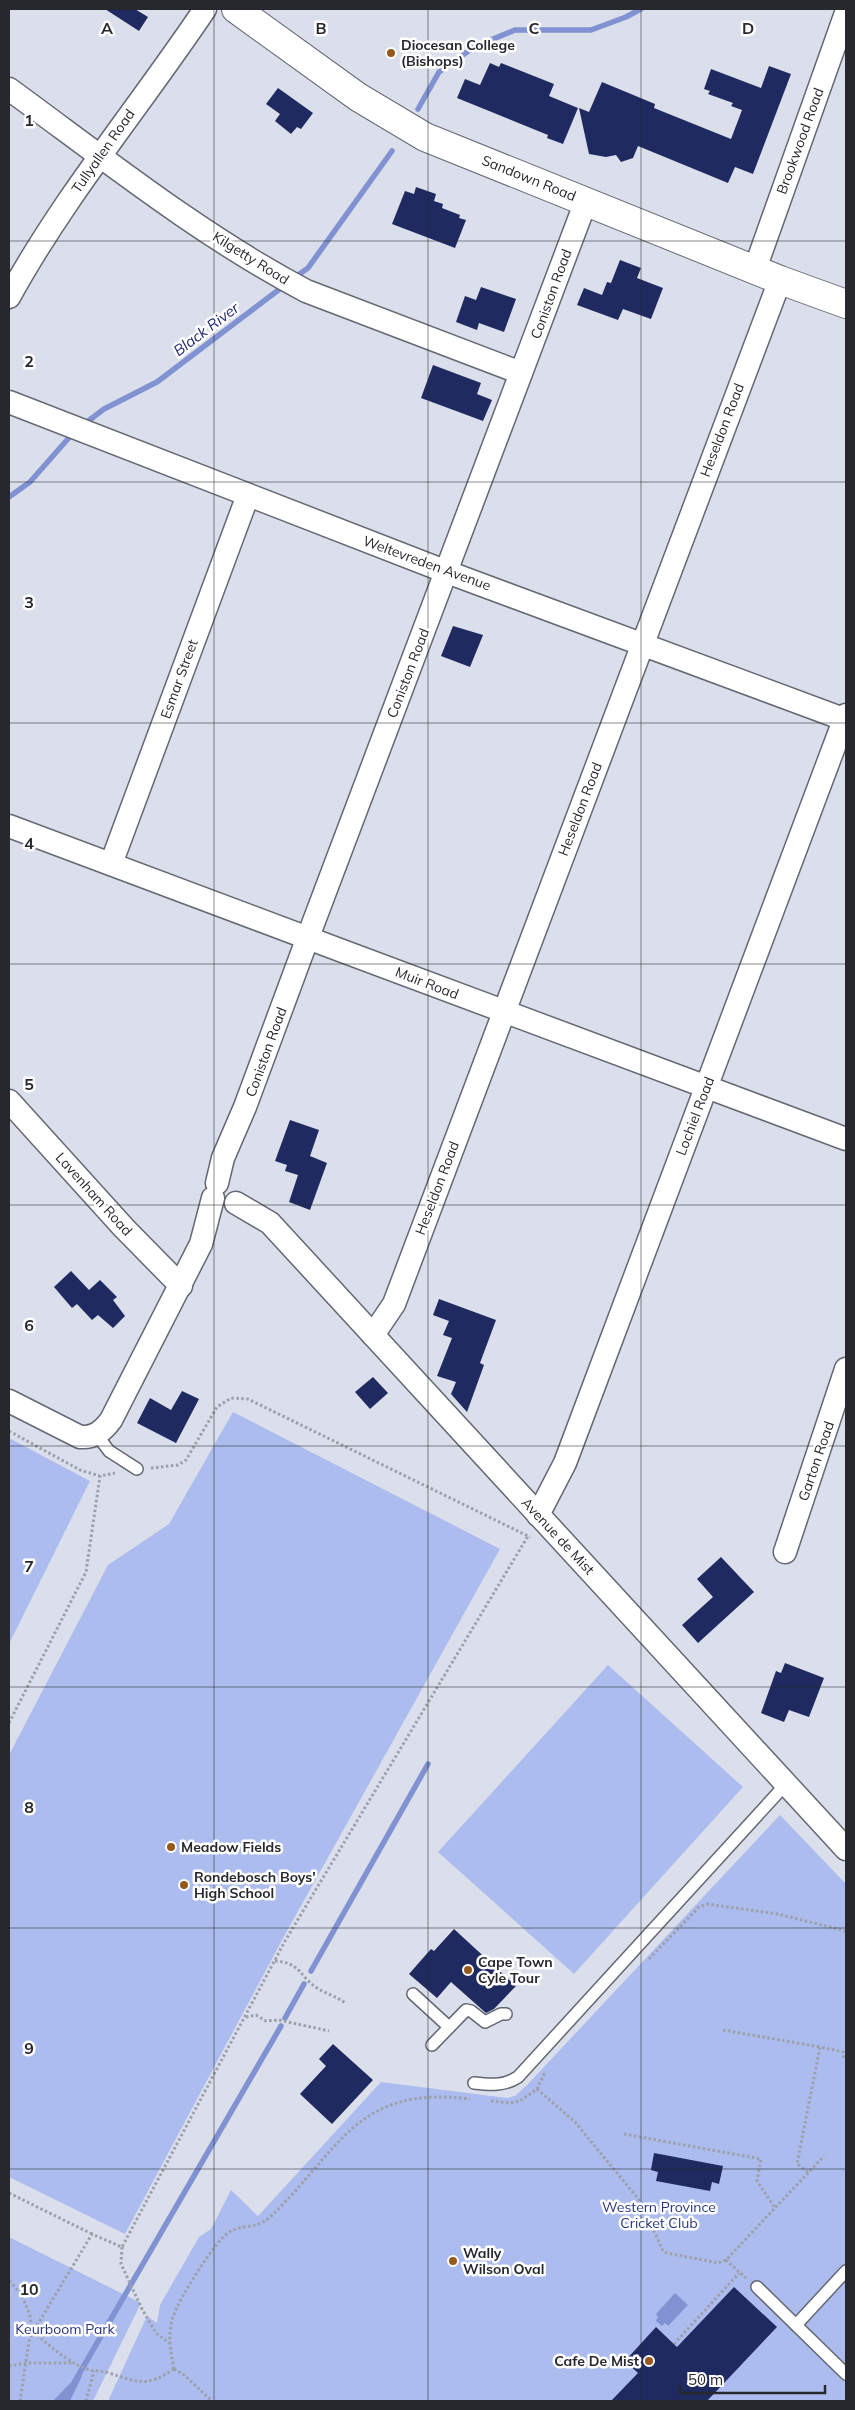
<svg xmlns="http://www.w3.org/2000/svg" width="855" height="2410" viewBox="0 0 855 2410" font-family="Mulish,sans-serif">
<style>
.green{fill:#acbcee}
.water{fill:#8092d1}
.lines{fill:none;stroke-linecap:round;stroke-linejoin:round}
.stream{stroke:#8092d1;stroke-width:5.5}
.building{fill:#1f2a60}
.lane-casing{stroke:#646873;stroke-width:14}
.street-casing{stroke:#646873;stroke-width:25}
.secondary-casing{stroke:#646873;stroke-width:30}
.path{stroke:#9da0aa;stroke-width:3;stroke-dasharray:2.5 2.5;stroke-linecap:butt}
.lane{stroke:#fff;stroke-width:11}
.street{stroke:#fff;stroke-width:22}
.secondary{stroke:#fff;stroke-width:28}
.grid{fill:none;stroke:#26282d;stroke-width:1;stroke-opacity:0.55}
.poi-dot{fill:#96591b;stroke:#fff;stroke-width:2}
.labels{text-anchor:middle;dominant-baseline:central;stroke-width:5;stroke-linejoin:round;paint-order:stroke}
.poi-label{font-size:14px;font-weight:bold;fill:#26282d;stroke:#fff;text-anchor:start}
.street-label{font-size:14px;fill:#26282d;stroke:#fff}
.park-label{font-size:14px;fill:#283580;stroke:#fff}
.water-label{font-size:15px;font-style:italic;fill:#1e2872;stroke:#fff}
.grid-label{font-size:16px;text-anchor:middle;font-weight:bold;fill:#26282d;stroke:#fff;stroke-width:5;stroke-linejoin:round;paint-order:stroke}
</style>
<rect width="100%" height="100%" fill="#dbdfec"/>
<!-- green -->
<g class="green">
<path d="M233 1412 500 1549 282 1940 125 2234 9 2177V1755L108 1565 169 1524Z"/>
<path d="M9 1438 90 1481 9 1644Z"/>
<path d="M608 1665 743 1787 574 1974 438 1852Z"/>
<path d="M780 1815 846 1884V2401H108L147 2316 157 2323 160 2305 199 2237 211 2229 231 2190 258 2216 381 2082 507 2098 515 2096 528 2084Z"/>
<path d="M9 2237 141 2303 93 2401H9Z"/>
</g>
<!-- water -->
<g class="water">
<path d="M675 2293 688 2305 668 2326 665 2323 662 2326 656 2321 658 2317 656 2314Z"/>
<path d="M79 2374 82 2376 70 2401H53Z"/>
</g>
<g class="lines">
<!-- stream -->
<g class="stream">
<path d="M418 109 439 72 474 47 515 30H591L626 17 641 9"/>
<path d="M294 278 308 268 392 151"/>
<path d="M83 425 104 409 157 382 285 285"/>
<path d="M9 497 30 482 74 432"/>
<path d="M311 1971 428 1764"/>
<path d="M285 2018 304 1984"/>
<path d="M75 2381 281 2026"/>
</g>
</g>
<!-- building -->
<g class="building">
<path d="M105 9H135L148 17 139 31Z"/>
<path d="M490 63 499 67 501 63 554 84 549 96 578 108 563 144 547 138 548 135 457 98 465 79 480 85Z"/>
<path d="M769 66 791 74 753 174 735 167 728 183 638 146 633 158 621 162 616 155 606 157 589 154 579 108 589 112 602 82 655 104 654 108 731 139 742 110 731 106 733 103 708 94 710 91 704 89 711 69 761 88Z"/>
<path d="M278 88 313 113 301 129 297 127 291 134 275 121 280 114 266 104Z"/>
<path d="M416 187 436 194 434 201 443 204 442 208 460 215 459 218 466 220 455 248 392 224 405 191 414 194Z"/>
<path d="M620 260 641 268 637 278 663 288 651 319 623 309 618 320 577 305 584 288 602 295 607 282 611 283Z"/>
<path d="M481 287 516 299 504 332 479 323 477 330 456 322 465 296 476 300Z"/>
<path d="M433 365 481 383 477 394 492 400 483 421 421 398Z"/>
<path d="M453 626 483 635 470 667 441 656Z"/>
<path d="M290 1120 319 1130 310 1156 327 1163 310 1210 289 1202 298 1175 285 1171 287 1165 275 1161Z"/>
<path d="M71 1271 89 1290 100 1280 117 1297 113 1300 125 1316 113 1328 98 1315 92 1320 77 1304 72 1308 54 1287Z"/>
<path d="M439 1299 496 1320 480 1363 484 1365 467 1412 451 1394 456 1382 437 1376 452 1338 443 1335 449 1321 433 1315Z"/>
<path d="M373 1377 388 1393 370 1409 355 1392Z"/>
<path d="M182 1391 199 1399 176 1443 137 1423 150 1398 171 1410Z"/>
<path d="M721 1557 754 1592 698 1643 682 1625 713 1597 697 1579Z"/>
<path d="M785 1663 824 1678 809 1717 789 1710 784 1722 761 1713 776 1671 781 1673Z"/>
<path d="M454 1929 516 1986 494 2009 486 2013 451 1982 437 1998 409 1974 431 1949 434 1951Z"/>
<path d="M333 2044 373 2080 332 2124 300 2094 326 2066 319 2059Z"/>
<path d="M654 2153 723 2166 719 2184 712 2182 710 2191 656 2181 658 2172 651 2170Z"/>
<path d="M734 2287 777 2327 707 2401H611L638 2373 625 2361 656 2327 677 2347Z"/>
</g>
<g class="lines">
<defs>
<g id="lane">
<path d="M97 1435 109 1451 137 1469"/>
<path d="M413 1994 449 2027"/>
<path d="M432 2045 466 2010 471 2011 485 2022 501 2014H506"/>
<path d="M474 2083C491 2085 504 2086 518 2077L786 1784"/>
<path d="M757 2287 846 2374"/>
<path d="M796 2325 846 2271"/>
</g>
<g id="street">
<path d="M9 89C105 159 200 235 306 291L521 373"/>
<path d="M755 269 846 13"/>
<path d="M9 297C65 195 140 106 205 9"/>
<path d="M9 402 447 572 846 720"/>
<path d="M9 826C288 930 567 1036 846 1139"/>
<path d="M111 864 248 495"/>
<path d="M9 1101 124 1228 181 1286"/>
<path d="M217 1183 223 1158 245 1107 308 937 586 201"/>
<path d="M236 1203 270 1223 846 1849"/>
<path d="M373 1335 394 1304 780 280"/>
<path d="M9 1401 80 1437C94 1438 102 1432 111 1420L201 1244 213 1198"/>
<path d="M538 1515 565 1463 846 715"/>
<path d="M785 1552 846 1369"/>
</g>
<path id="secondary" d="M236 9 358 97 425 137 780 280 846 304"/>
</defs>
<!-- lane casing -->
<use href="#lane" class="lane-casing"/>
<!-- street casing -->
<use href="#street" class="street-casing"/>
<!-- secondary casing -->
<use href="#secondary" class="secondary-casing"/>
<!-- path -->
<g class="path">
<path d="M9 1431 80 1470 100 1476 115 1473"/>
<path d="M151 1468 178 1465 186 1460 217 1407 231 1398 248 1399 530 1537"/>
<path d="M9 1723 86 1572 100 1476"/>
<path d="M649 1959 699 1907 707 1904 778 1914 846 1931"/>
<path d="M275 1961C301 1963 299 1976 317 1988 326 1994 336 1996 345 2003"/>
<path d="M246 2017 256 2015 266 2021 279 2020 329 2031"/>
<path d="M723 2030 820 2047"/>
<path d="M537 2089 575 2122 640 2201 663 2251 667 2253 718 2263 726 2260 824 2156"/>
<path d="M491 2101 509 2103 520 2101 537 2089 545 2072"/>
<path d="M624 2134 761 2159 757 2181 775 2208"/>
<path d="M808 2172 797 2164 820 2047 843 2052V2056L846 2060"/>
<path d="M9 2193 92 2234"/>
<path d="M122 2247 121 2264 142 2309 156 2333 169 2343"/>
<path d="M726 2260 746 2278"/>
<path d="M9 2281C24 2294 37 2322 29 2341L20 2401"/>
<path d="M674 2344 739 2273"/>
<path d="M9 2366 26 2363H72"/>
<path d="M174 2369C146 2388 138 2382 109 2373 101 2370 94 2372 87 2369 65 2361 51 2346 33 2332L92 2234 122 2247 285 1941 528 1536"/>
<path d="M174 2369C171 2353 167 2334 173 2317 179 2299 214 2242 229 2232 241 2225 257 2228 268 2219 339 2153 354 2084 470 2099"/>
<path d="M174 2369 184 2375 212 2401"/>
<path d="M86 2401 94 2371"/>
</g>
<!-- lane -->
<use href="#lane" class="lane"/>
<!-- street -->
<use href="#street" class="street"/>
<!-- secondary -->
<use href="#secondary" class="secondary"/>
</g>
<!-- grid -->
<path class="grid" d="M214 9V2401M428 9V2401M641 9V2401M9 241H846M9 482H846M9 723H846M9 964H846M9 1205H846M9 1446H846M9 1687H846M9 1928H846M9 2169H846"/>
<!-- markers -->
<g class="poi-dot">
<circle cx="391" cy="53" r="5"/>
<circle cx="171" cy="1847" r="5"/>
<circle cx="184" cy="1885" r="5"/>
<circle cx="468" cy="1970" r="5"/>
<circle cx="453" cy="2261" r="5"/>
<circle cx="649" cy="2361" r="5"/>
</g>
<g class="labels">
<!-- poi labels -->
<g class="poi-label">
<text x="401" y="45">Diocesan College<tspan x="401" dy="16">(Bishops)</tspan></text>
<text x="181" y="1847">Meadow Fields</text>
<text x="194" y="1877">Rondebosch Boys'<tspan x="194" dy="16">High School</tspan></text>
<text x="478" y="1962">Cape Town<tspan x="478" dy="16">Cyle Tour</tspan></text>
<text x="463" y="2253">Wally<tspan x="463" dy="16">Wilson Oval</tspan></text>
<text x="639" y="2361" text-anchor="end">Cafe De Mist</text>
</g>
<!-- street labels -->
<g class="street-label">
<text transform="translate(800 141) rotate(-70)">Brookwood Road</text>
<text transform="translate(103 151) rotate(-55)">Tullyallen Road</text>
<text transform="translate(529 178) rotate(22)">Sandown Road</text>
<text transform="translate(251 258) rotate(32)">Kilgetty Road</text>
<text transform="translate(551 294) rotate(-70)">Coniston Road</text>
<text transform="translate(722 430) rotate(-69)">Heseldon Road</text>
<text transform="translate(427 563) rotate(20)">Weltevreden Avenue</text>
<text transform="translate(408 673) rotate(-69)">Coniston Road</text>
<text transform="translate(179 679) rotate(-70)">Esmar Street</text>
<text transform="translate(580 809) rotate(-69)">Heseldon Road</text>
<text transform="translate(427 983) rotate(21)">Muir Road</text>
<text transform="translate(266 1052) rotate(-70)">Coniston Road</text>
<text transform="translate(695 1116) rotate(-69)">Lochiel Road</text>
<text transform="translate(437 1188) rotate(-69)">Heseldon Road</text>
<text transform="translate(94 1194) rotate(48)">Lavenham Road</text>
<text transform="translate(816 1461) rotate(-71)">Garton Road</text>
<text transform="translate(558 1536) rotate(47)">Avenue de Mist</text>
</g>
<!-- park labels -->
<g class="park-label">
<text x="659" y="2207">Western Province<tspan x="659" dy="16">Cricket Club</tspan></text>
<text x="65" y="2329">Keurboom Park</text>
</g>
<!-- water labels -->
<g class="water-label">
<text transform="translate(206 329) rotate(-37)">Black River</text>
</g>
</g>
<g class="grid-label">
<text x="107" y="34">A</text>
<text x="321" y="34">B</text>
<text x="534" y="34">C</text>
<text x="748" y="34">D</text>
<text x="29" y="126">1</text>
<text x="29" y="367">2</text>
<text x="29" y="608">3</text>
<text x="29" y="849">4</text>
<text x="29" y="1090">5</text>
<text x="29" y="1331">6</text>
<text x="29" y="1572">7</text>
<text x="29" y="1813">8</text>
<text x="29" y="2054">9</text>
<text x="29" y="2295">10</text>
</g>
<!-- border -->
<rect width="855" height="2410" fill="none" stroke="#26282d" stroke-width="20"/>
<!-- scale -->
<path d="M680 2385v8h145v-8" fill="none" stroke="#26282d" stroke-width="2.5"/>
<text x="688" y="2385" font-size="15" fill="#26282d" stroke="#ffffff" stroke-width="4" paint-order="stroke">50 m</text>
</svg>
